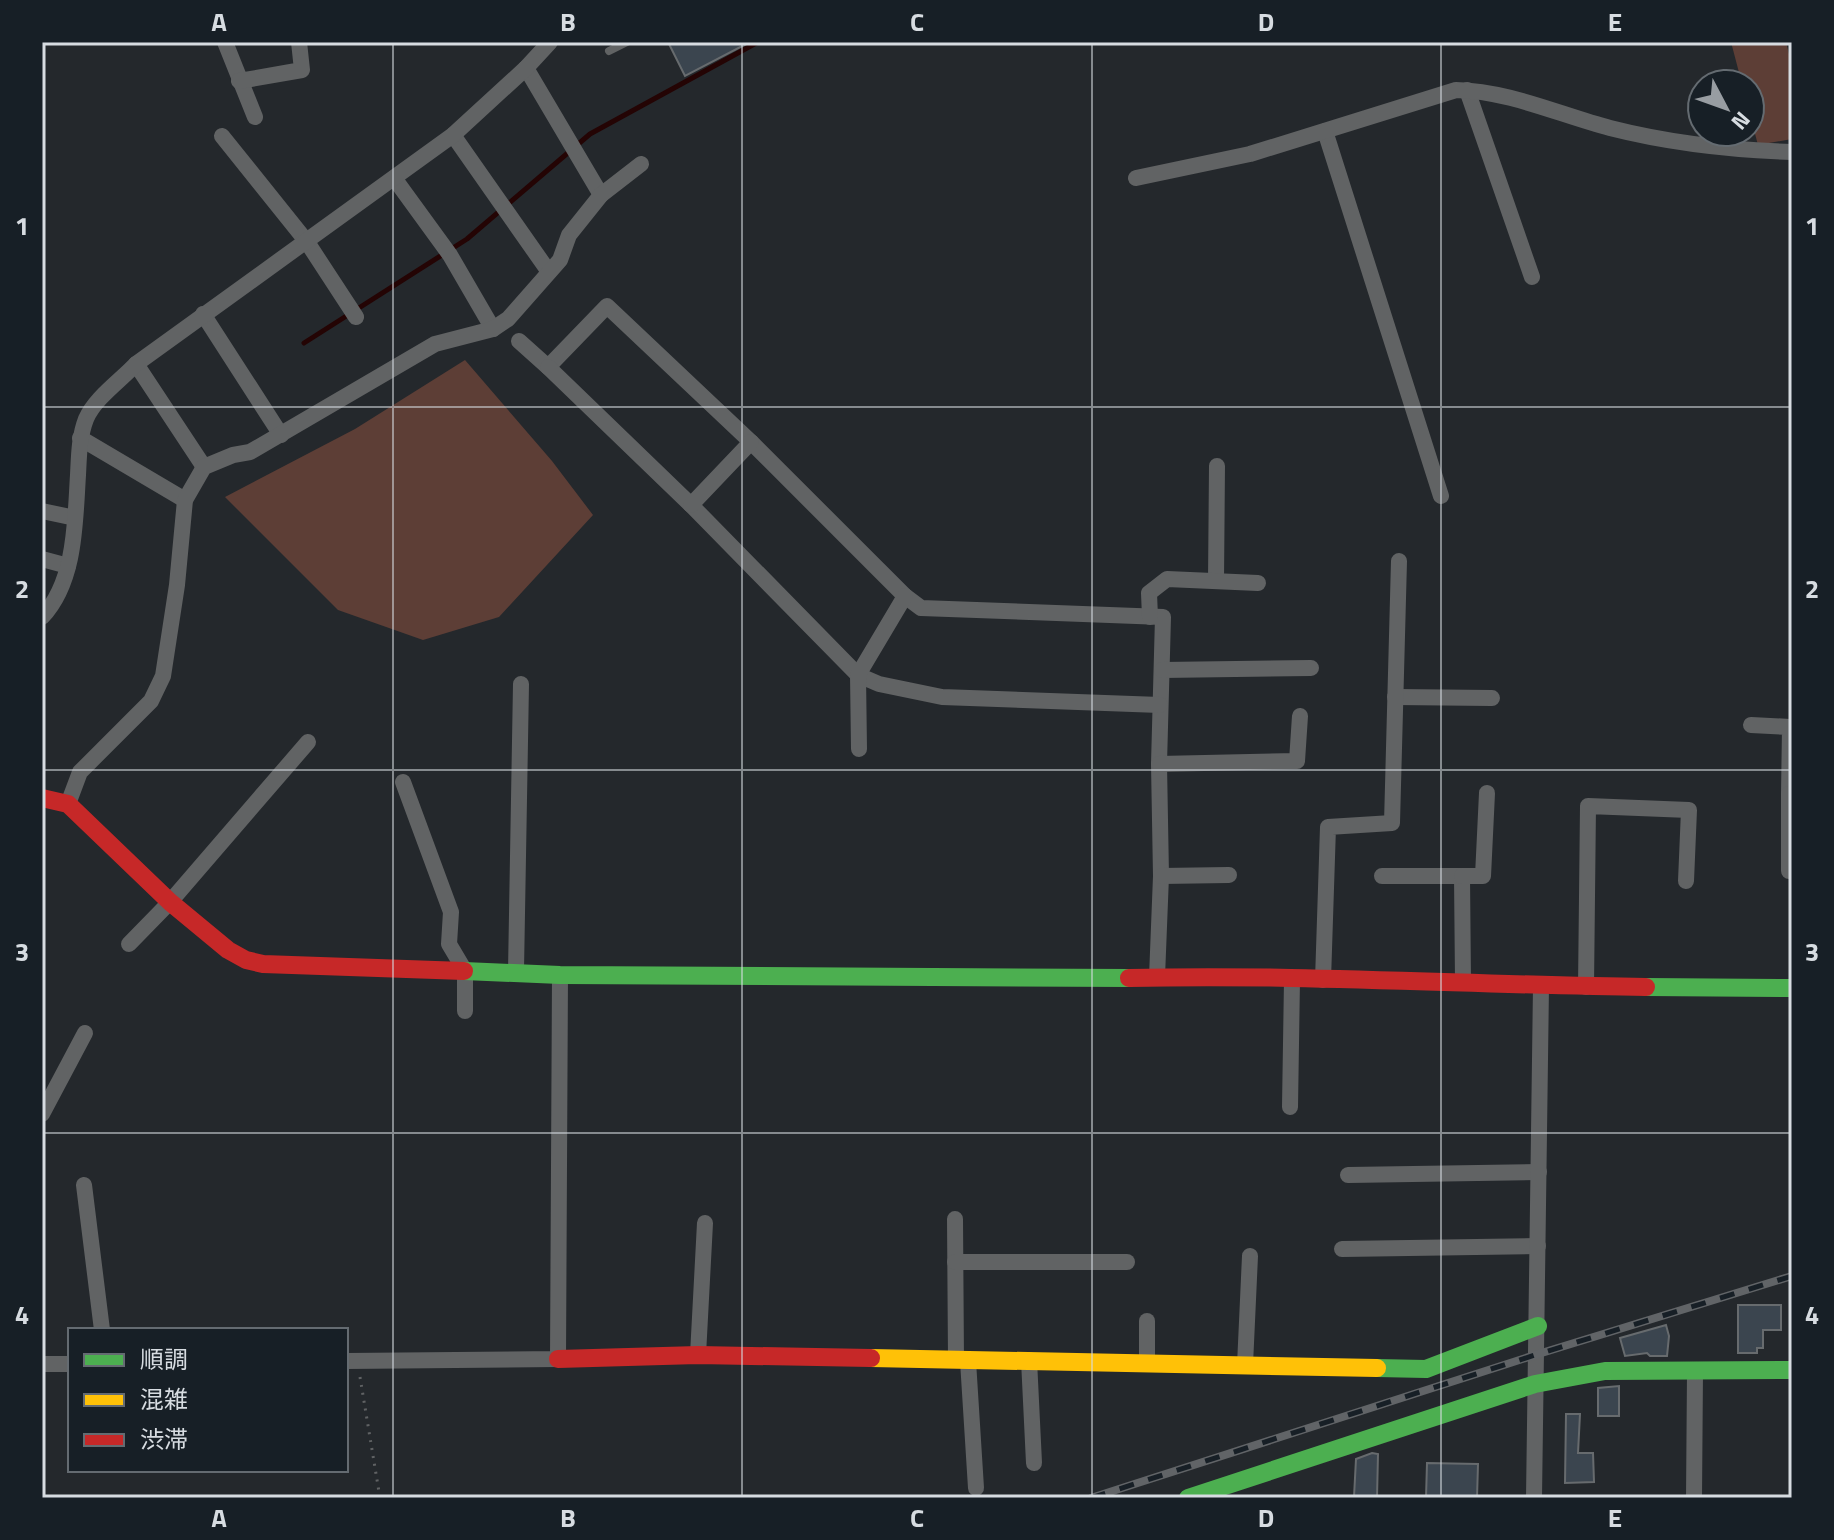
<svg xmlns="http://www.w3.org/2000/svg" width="1834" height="1540" viewBox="0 0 1834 1540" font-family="'Titillium Web','Noto Sans JP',sans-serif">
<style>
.green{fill:#5d3e36}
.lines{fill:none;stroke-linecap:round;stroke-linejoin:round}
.stream{stroke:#240404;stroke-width:5}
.building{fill:#3b454f;stroke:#676b6e;stroke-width:2}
.path{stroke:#606264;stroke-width:3;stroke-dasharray:2 6;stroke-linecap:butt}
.lane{stroke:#616364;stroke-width:8}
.street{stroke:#616364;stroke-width:16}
.fast{stroke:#4caf50;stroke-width:18}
.slow{stroke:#ffc107;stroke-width:18}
.jam{stroke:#c62828;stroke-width:18}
.rail-casing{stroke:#616467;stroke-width:8}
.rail{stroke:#171f26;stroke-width:5;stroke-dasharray:15;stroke-linecap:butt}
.grid{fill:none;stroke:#d7dce1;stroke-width:2;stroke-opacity:0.55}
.neatline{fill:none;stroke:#d7dce1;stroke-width:3}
.grid-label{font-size:26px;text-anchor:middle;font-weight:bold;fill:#d7dce1}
</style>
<rect width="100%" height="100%" fill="#24282c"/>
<!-- green -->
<g class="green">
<path d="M1731 42H1786L1792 66V139L1758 145 1750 115V84H1742Z"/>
<path d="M465 360 552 461 593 515 499 617 423 640 338 610 225 497 355 429Z"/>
</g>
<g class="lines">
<!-- stream -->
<path class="stream" d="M304 343 467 239 590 134 758 42"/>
</g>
<!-- building -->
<g class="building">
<path d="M668 42H750L685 76Z"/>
<path d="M1738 1305H1781V1330H1763V1348H1757V1353H1738Z"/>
<path d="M1666 1325 1669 1336 1667 1356H1650L1647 1353 1625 1356 1620 1338Z"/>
<path d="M1619 1386V1416H1598V1388Z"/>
<path d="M1566 1414H1580L1578 1453H1593L1594 1482 1565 1483Z"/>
<path d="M1372 1453 1378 1454 1377 1498 1354 1497 1356 1459Z"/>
<path d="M1427 1463 1478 1464 1477 1498H1426Z"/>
</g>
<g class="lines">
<!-- path -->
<path class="path" d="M360 1377 380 1498"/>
<!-- lane -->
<path class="lane" d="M609 51 627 42"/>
<!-- street -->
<g class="street">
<path d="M225 42 255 117"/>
<path d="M526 68 601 195"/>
<path d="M239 81 302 70 299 42"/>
<path d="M1467 90 1532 277"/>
<path d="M1325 131 1441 496"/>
<path d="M453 135 549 272"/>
<path d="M222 136 307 242 356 317"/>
<path d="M394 178 450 255 493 329"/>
<path d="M1136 178 1250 154 1456 90C1509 91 1560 115 1610 128 1669 143 1732 150 1792 152"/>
<path d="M203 314 281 435"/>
<path d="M519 341 548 367 607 306 751 442 905 596 921 608 1163 617 1159 764 1161 876 1157 977"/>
<path d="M136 364 204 467"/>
<path d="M548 367 691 505 858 675 879 684 942 697 1160 705"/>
<path d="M80 438 185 500"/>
<path d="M691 505 751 442"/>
<path d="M42 511 75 518"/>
<path d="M42 559 68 566"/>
<path d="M1216 581 1217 466"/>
<path d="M42 617C76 581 75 521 78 475 79 456 79 437 86 419 95 398 120 381 136 364L453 135 526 68 550 42"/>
<path d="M1150 617 1149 593 1167 579 1258 583"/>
<path d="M1162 670 1311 668"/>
<path d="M1395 697 1492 698"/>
<path d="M1751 725 1790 727 1789 794"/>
<path d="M859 749 858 675 905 596"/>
<path d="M1159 764 1297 761 1300 716"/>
<path d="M403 782 451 912 449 944 465 971V1011"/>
<path d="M1792 794H1789V871H1792"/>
<path d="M68 804 80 772 151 701 163 676 177 585 185 500 204 467 233 455 250 452 435 344 493 329 508 319 560 260 569 235 601 195 641 164"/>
<path d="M1161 876 1229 875"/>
<path d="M1382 876H1462L1463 982"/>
<path d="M1462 876H1483L1487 793"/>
<path d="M129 944 170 902 308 742"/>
<path d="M516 971 521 684"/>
<path d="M1323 980 1328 827 1392 823 1399 561"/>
<path d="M1586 987 1588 806 1689 810 1686 881"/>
<path d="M1290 1107 1292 980"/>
<path d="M42 1114 85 1033"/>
<path d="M1348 1175 1539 1172"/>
<path d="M84 1185 102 1330"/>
<path d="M955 1219 956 1360"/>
<path d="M1342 1249 1538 1246"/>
<path d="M955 1262H1127"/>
<path d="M698 1355 705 1223"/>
<path d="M1029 1360 1034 1463"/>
<path d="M346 1361 558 1359 560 975"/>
<path d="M968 1361 976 1488"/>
<path d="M1147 1363V1321"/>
<path d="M42 1364H70"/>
<path d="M1245 1365 1250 1256"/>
<path d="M1534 1498 1541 986"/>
<path d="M1694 1498 1695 1372"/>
</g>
<!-- fast -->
<g class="fast">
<path d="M464 971 560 975 1129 978"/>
<path d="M1646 987 1792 988"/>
<path d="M1377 1368 1426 1369 1538 1326"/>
<path d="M1188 1498 1535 1384 1605 1371 1792 1370"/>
</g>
<!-- slow -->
<path class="slow" d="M871 1358 1377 1368"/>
<!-- jam -->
<g class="jam">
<path d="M42 798 68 804 170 902 228 950 246 960 263 964 464 971"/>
<path d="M1129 978C1302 974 1474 985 1646 987"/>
<path d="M558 1359 698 1355 871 1358"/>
</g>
<defs>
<path id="rail" d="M1091 1498 1535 1355 1792 1276"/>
</defs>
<!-- rail casing -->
<use href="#rail" class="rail-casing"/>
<!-- rail -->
<use href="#rail" class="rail"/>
</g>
<!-- grid -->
<path class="grid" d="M393 42V1498M742 42V1498M1092 42V1498M1441 42V1498M42 407H1792M42 770H1792M42 1133H1792"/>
<!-- border -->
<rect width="1834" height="1540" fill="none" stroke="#171f26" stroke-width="88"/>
<!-- legend -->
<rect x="68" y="1328" width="280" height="144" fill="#171f26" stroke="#646b71" stroke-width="2"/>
<rect x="84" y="1354" width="40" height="12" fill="#4caf50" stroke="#646b71" stroke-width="2"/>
<text x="140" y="1368" font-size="24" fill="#d7dce1">順調</text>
<rect x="84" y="1394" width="40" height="12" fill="#ffc107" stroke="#646b71" stroke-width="2"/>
<text x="140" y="1408" font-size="24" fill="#d7dce1">混雑</text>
<rect x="84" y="1434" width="40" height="12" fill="#c62828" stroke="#646b71" stroke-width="2"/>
<text x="140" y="1448" font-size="24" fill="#d7dce1">渋滞</text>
<!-- north arrow -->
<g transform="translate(1726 108) rotate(131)"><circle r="38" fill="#171f26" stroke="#646b71" stroke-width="2"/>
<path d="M0-6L14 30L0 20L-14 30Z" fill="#989da2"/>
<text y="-12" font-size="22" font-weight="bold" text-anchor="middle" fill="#d7dce1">N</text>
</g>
<rect x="44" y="44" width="1746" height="1452" class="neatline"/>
<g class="grid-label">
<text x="219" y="31">A</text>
<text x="568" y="31">B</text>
<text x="917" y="31">C</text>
<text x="1266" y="31">D</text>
<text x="1615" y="31">E</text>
<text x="22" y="235">1</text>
<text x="1812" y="235">1</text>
<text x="22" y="598">2</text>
<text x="1812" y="598">2</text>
<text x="22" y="961">3</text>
<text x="1812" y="961">3</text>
<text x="22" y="1324">4</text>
<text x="1812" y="1324">4</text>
<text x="219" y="1527">A</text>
<text x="568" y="1527">B</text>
<text x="917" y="1527">C</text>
<text x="1266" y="1527">D</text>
<text x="1615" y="1527">E</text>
</g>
</svg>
